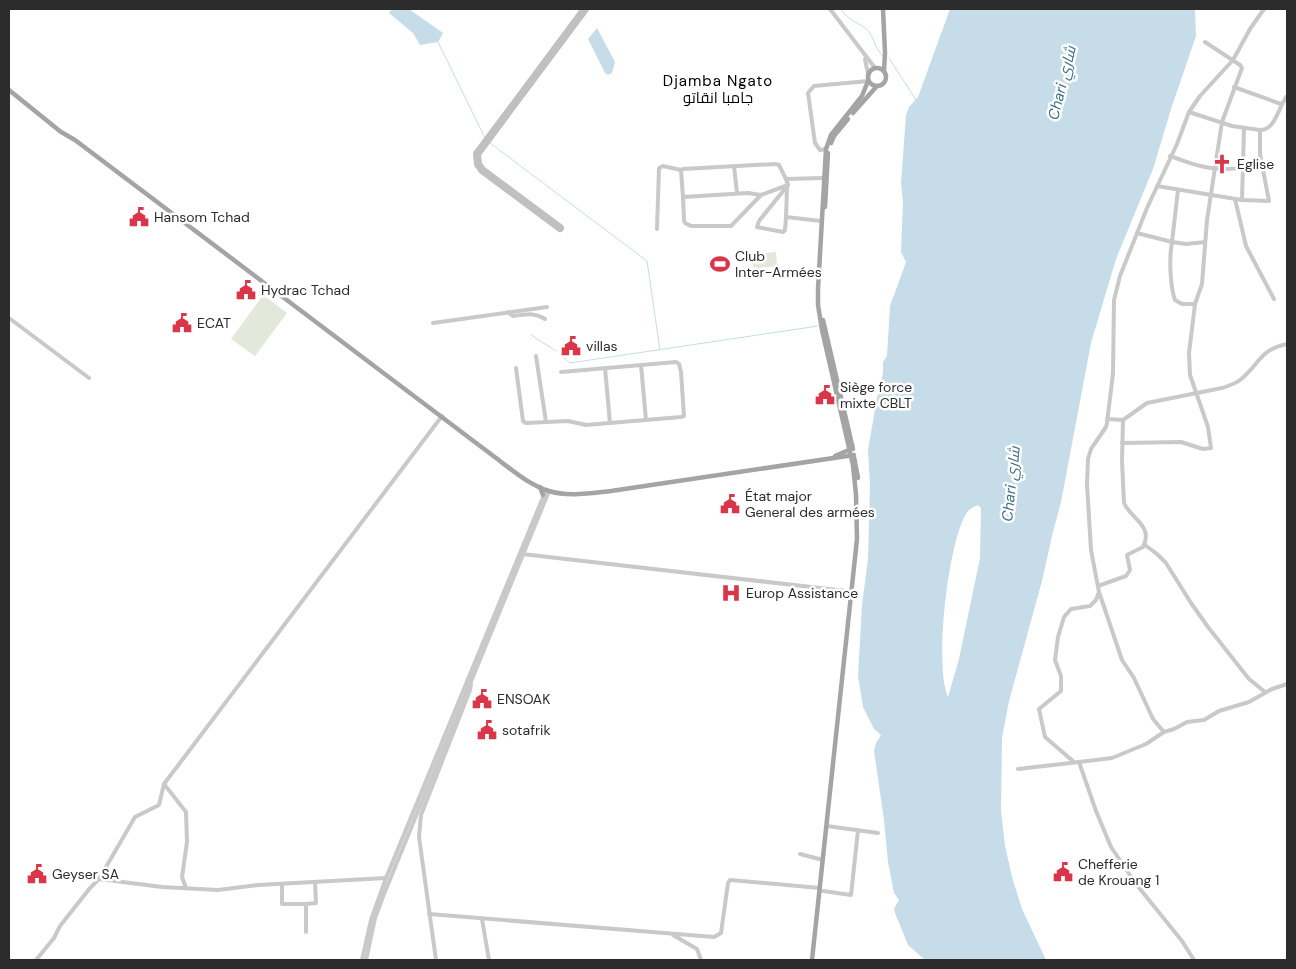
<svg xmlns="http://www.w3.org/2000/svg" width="1296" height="969" viewBox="0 0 1296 969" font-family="'DM Sans',Cairo,sans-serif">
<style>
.green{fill:#e2e9da}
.water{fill:#c6dce8;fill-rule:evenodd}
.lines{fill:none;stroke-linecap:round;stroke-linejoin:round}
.stream{stroke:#c6dce8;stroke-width:1}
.taxiway{stroke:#c0c0c0;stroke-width:8}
.minor{stroke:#c9c9c9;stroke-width:4}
.major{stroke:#a4a4a4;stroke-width:4.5}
.labels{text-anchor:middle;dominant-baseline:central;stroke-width:5;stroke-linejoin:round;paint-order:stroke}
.poi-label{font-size:14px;fill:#2c2c2c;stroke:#fff;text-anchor:start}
.neighbourhood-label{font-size:15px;letter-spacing:1px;fill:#000;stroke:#fff}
.water-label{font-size:15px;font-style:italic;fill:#3f6f88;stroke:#fff}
</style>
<rect width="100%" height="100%" fill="#fff"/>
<!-- green -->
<g class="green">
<path d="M776 252 777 266 753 269 752 254Z"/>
<path d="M263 295 287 313 255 356 231 339Z"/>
</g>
<!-- water -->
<g class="water">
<path d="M392 9H409L443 33 438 42 420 45 413 33 389 13Z"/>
<path d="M950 9H1195L1196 36 1172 106 1153 169 1116 259 1091 343 1061 502 1052 536 1042 581 1009 701 1002 738 1001 810 1005 846 1012 877 1022 909 1046 960H925L908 945 895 913 894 909 899 900 894 893 888 862 884 820 874 751 876 743 881 735 874 729 863 707 858 676 862 605 868 559 870 485 868 450 877 398 883 373V362L887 356 890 306 906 262 901 252 903 202 901 183 906 115 909 107 918 97ZM978 505 981 508 980 558 959 659 948 697C934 668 948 537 968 511 971 508 974 507 978 505Z"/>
<path d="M597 28 615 62 612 73 608 75 605 73 588 39Z"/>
</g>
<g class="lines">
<!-- stream -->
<g class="stream">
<path d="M841 9C848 22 861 22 869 32 875 40 874 47 883 56"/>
<path d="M438 42 486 140 647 261 660 350"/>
<path d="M889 58 916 100"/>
<path d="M531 335 556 351"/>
<path d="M561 355 570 363 818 326"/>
</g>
<!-- taxiway -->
<path class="taxiway" d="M560 228 482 170 478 164 477 154 585 9"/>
<!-- minor -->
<g class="minor">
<path d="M830 9 875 68"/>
<path d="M865 59 868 74"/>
<path d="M1234 87 1281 104"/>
<path d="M1260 130C1276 130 1278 107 1287 96"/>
<path d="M826 149 820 150 815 143 808 93 814 86 868 81"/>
<path d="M1170 156C1182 160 1193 165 1205 167 1224 171 1244 168 1262 165"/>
<path d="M734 166 737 193"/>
<path d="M1157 186 1242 200 1269 201 1260 154V130L1232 126 1189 112"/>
<path d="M787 188 786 217 821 221"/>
<path d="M761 195 748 193 683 197 684 220 685 223 691 226H731L761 195 788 185 786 179 823 178"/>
<path d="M683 197 681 170 683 169 775 164 779 165 786 179"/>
<path d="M1235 199 1246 246 1274 299"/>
<path d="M1242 200 1244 128"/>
<path d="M786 217 785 230 783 232 757 227 759 221 788 185"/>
<path d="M657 229 659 168 663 166 681 170"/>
<path d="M1137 233 1172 242 1178 190"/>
<path d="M1195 304H1182L1175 300C1170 286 1169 258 1172 242L1186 244 1205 242"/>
<path d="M508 312 513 316C525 314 534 312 545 319"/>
<path d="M9 318 89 378"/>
<path d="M433 323 547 307"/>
<path d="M536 356 546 422"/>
<path d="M641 365 646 420"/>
<path d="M516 368 523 421 526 423 568 421 586 425 681 417 684 416 681 372 679 364 676 362 561 372"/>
<path d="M605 368 610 423"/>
<path d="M1107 419 1123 420 1147 403 1222 388C1228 386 1235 384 1240 380 1259 365 1260 349 1287 344"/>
<path d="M1122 443 1181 442 1203 449 1211 448 1208 427 1190 375 1189 353 1195 304 1202 284 1207 220 1222 122 1242 68 1240 65 1205 42"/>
<path d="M1145 545 1157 554 1166 563 1191 603 1208 627 1249 679 1265 692"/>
<path d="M522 554 855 592"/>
<path d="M1098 586 1126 576 1130 570 1127 555 1143 547C1154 526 1131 519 1124 503L1122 461 1123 420"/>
<path d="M1164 732 1153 719 1134 678 1122 660 1099 592 1091 550 1087 484 1088 459 1091 449 1106 427 1107 423 1113 373 1114 300 1120 276 1147 208 1177 144 1189 112 1200 96 1233 60 1250 29 1264 9"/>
<path d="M1074 762 1045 737 1039 709 1061 691V676L1055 660 1058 637 1064 617 1071 609 1090 606 1096 600 1099 592"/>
<path d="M1079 762 1112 758 1146 744 1164 732 1174 729 1187 722 1204 720 1219 711 1249 702 1272 689 1287 684"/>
<path d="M1018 769 1079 762 1096 811 1111 847 1136 884 1182 941 1194 960"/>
<path d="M164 784 186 812 187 842 182 877 186 888"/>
<path d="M827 826 878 833"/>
<path d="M800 854 823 860"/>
<path d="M99 879 162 887 218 890 258 885 386 878"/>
<path d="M282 884V904H306"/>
<path d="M823 891 851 895 858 830"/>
<path d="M429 914 714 937 721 933 728 883 730 880 820 888"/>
<path d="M482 919 489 960"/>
<path d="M306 932V904L316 903 315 882"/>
<path d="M673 935 697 949 701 960"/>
<path d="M36 960 54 938 60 926 90 888 99 879 135 817 159 805 164 784 442 416"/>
<path d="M362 960 371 920 386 878 546 490"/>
<path d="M366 960 375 918 384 894 549 491"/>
<path d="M436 960 419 837 421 815 470 690 471 684"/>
</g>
<!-- major -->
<g class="major">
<path d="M883 9 885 53 884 71"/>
<circle cx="877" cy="77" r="9"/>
<path d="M9 90 61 132 75 140 496 458C512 470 529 485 549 491 568 497 591 493 611 491L854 455"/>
<path d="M853 113 877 86"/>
<path d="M831 143 834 136 848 119"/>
<path d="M825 207 828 153"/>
<path d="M823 320 853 449"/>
<path d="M835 456 851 449"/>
<path d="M854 457 858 478"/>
<path d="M540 487 543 495"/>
<path d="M812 960 857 539 856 495 853 465 822 330 818 305V289L826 149 831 135 862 96 868 81"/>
</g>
</g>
<!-- icons -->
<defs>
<symbol id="church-bare" viewBox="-9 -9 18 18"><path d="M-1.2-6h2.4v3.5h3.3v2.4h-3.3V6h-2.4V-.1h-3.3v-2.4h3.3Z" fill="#da364a" stroke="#fff" stroke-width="2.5" paint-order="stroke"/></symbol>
<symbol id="civic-bare" viewBox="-9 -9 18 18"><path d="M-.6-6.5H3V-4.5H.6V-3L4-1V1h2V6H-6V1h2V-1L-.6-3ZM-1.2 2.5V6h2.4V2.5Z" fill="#da364a" stroke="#fff" stroke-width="2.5" paint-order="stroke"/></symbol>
<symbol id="stadium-bare" viewBox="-9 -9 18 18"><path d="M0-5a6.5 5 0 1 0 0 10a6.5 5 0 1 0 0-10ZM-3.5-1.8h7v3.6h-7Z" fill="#da364a" stroke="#fff" stroke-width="2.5" paint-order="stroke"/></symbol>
<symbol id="hospital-bare" viewBox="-9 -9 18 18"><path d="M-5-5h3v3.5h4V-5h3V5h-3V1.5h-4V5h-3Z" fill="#da364a" stroke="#fff" stroke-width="2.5" paint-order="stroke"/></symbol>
</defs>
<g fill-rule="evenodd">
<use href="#church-bare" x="1208" y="150" width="28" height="28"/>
<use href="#civic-bare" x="125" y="203" width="28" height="28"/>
<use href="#stadium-bare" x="706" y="250" width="28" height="28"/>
<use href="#civic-bare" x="232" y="276" width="28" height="28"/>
<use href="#civic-bare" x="168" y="309" width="28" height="28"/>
<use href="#civic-bare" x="557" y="332" width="28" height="28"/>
<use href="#civic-bare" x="811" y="381" width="28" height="28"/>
<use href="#civic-bare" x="716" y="490" width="28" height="28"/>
<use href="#hospital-bare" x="717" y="579" width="28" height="28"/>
<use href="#civic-bare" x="468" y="685" width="28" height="28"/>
<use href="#civic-bare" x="473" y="716" width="28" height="28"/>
<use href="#civic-bare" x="1049" y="858" width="28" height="28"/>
<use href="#civic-bare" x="23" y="860" width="28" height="28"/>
</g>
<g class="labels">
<!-- poi labels -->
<g class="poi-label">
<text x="1237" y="164">Eglise</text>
<text x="154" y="217">Hansom Tchad</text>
<text x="735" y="256">Club<tspan x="735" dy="16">Inter-Armées</tspan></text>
<text x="261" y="290">Hydrac Tchad</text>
<text x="197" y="323">ECAT</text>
<text x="586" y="346">villas</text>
<text x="840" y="387">Siège force<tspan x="840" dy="16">mixte CBLT</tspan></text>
<text x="745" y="496">État major<tspan x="745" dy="16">General des armées</tspan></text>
<text x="746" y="593">Europ Assistance</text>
<text x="497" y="699">ENSOAK</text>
<text x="502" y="730">sotafrik</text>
<text x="1078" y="864">Chefferie<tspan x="1078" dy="16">de Krouang 1</tspan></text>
<text x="52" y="874">Geyser SA</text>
</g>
<!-- neighbourhood labels -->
<g class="neighbourhood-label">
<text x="718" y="81">Djamba Ngato<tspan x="718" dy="17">جامبا انقاتو</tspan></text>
</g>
<!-- water labels -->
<g class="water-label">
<text transform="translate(1062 83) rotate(-76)">Chari شاري</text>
<text transform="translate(1011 484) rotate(-84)">Chari شاري</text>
</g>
</g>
<!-- border -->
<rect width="1296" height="969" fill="none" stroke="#2c2c2c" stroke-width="20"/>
</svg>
